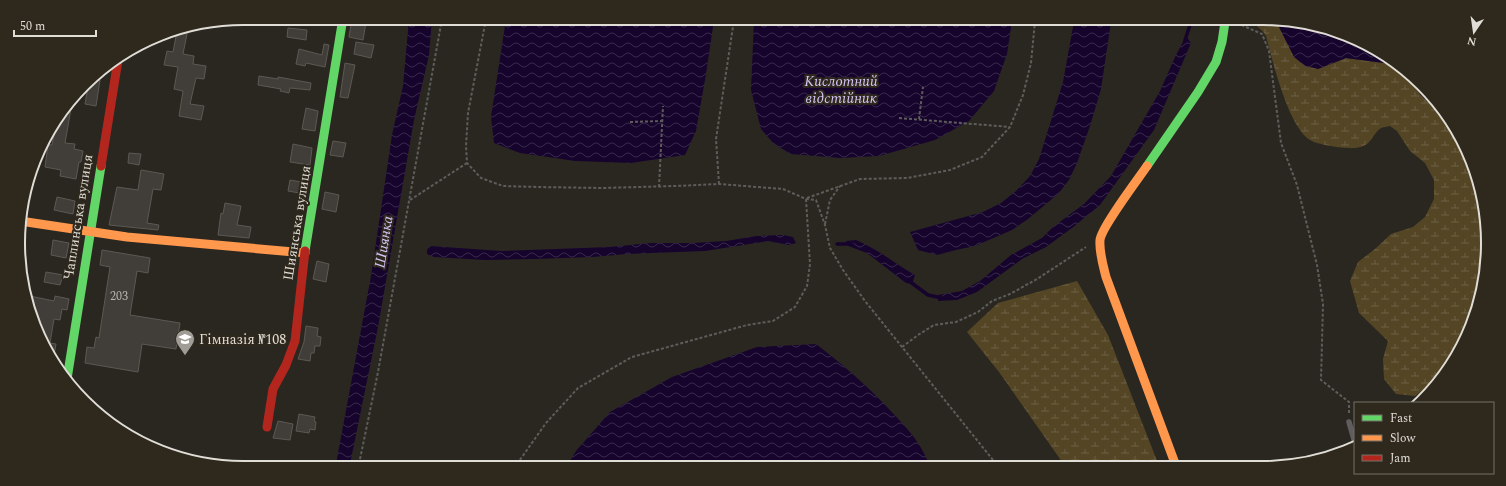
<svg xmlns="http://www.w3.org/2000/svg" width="1506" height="486" viewBox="0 0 1506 486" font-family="Spectral,serif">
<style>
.wetland{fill:url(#wetland-marsh)}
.water{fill:url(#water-waves)}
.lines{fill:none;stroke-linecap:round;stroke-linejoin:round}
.stream{stroke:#16042d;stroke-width:3.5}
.building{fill:#413e39;stroke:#5c5954}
.path{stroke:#5e5d5b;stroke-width:2;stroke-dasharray:3 2;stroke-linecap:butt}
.lane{stroke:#5f5d5e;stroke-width:5.5}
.fast{stroke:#63d668;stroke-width:9}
.slow{stroke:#ff974d;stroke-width:9}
.jam{stroke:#b3261e;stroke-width:9}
.labels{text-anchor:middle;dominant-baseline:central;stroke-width:4;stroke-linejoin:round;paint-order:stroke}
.number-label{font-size:12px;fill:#b8b5af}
.street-label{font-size:14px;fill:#e0ddd6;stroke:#2e281d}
.poi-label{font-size:14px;fill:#e0ddd6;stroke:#2e281d;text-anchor:start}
.water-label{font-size:15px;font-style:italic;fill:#d3c5f7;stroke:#2e281d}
.rim{fill:none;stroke:#e0ddd6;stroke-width:2}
</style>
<defs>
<pattern id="wetland-marsh" width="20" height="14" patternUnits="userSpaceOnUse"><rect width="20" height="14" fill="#544625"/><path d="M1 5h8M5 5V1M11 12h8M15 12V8" fill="none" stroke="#6c6044"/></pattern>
<pattern id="water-waves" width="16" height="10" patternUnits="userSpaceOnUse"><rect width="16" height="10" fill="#16042d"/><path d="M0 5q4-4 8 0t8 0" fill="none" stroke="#38284b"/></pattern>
</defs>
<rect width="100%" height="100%" fill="#2a2721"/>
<!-- wetland -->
<g class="wetland">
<path d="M1254 22H1278L1279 27 1294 56 1318 69 1346 58 1391 64 1406 74 1420 94 1442 115 1472 172 1484 199V287L1458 355 1442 370 1430 385 1415 396 1396 394 1384 379 1383 359 1388 341 1359 313 1350 281 1358 262 1375 249 1391 234 1413 227 1425 217 1434 199V180L1425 163 1410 151 1397 131 1390 126C1387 127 1383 127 1381 128 1370 136 1373 146 1355 148 1346 149 1318 145 1310 140 1288 126 1273 62 1266 36 1263 30 1258 28 1254 22Z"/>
<path d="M1077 281 1108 335 1159 466H1065L999 372 967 332 998 303Z"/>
</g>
<!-- water -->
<g class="water">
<path d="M409 19H432L429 55 414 120 378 327 350 464H336L371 276 392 135 403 86Z"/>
<path d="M506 19 714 20 706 74 696 131 685 155 631 163 575 161 520 153 494 143 491 117Z"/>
<path d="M754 20 1012 21 1007 54 994 91 969 121 935 140 879 156 840 158 791 154 774 144 761 129 751 90Z"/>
<path d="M1074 21 1111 22 1101 89 1090 126 1077 163 1069 180 1058 194 1028 219 1012 230 975 246 956 250 937 255 918 250 910 232 983 212 1001 203 1016 191 1030 176 1039 159 1063 82Z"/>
<path d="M1278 22H1307L1362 45 1364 48 1390 58 1450 118 1472 172 1442 115 1420 94 1406 74 1391 64 1346 58 1318 69 1305 66 1294 57 1279 27Z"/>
<path d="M1186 36 1191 43 1154 130 1100 205 1072 228 1046 247 1022 259 977 292 957 300 938 301V295L962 291 980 281 1011 255 1042 238 1053 227 1084 204 1111 176 1160 91 1175 57Z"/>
<path d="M783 235 793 237 796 243 789 245 768 241 705 251 627 254 593 257 534 259 485 260 434 257 427 254V250L430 246 502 251 609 247 651 243H693L726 241 757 236Z"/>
<path d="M856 240C878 249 895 264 915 275L912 284 906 283 867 253 848 246 846 241Z"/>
<path d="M816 344C841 363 864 383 886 406 903 424 921 441 929 465L568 464 576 451 610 412 672 377 757 347Z"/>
</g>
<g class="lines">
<!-- stream -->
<g class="stream">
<path d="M1185 40 1191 22"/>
<path d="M837 244H852"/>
<path d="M909 281 928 295 942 298"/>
</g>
</g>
<!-- building -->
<g class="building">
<path d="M352 19 366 22 363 40 349 37Z"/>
<path d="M288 28 307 30 306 40 287 37Z"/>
<path d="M188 29 183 54 194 56 193 64 206 66 204 79 196 78 190 104 204 106 201 120 179 116 183 91 174 89 178 67 164 65 167 51 173 52 177 31Z"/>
<path d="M356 42 374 45 371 58 354 54Z"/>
<path d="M324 44 329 45 325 67 306 63 305 66 296 64 299 49 322 55Z"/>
<path d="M345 63 355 65 348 98 340 97Z"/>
<path d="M259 76 278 79V77L311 83 310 90 290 88 289 93 280 91 281 89 258 85Z"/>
<path d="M91 79 100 80 96 106 85 104 89 81Z"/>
<path d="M72 103 65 143 75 144 74 149 83 151 81 162H79L76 179 60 176 61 170 45 167 48 145H52L56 124Z"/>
<path d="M306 108 318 111 315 131 302 129Z"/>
<path d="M333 141 346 143 343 157 330 155Z"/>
<path d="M293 144 312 148 310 165 290 162Z"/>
<path d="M129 153 141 154 139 165 128 163Z"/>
<path d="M141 170 164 174 161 190 153 189 147 223 159 225 158 230 109 225 117 187 138 190Z"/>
<path d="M290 180 307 183 305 194 288 191Z"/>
<path d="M325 192 339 195 336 212 322 209Z"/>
<path d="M57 197 75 201 73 214 54 210Z"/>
<path d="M225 203 241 206 237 225 251 227 249 238 218 235 221 213 223 214Z"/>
<path d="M53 240 69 243 66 258 51 255Z"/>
<path d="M102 250 150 258 148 273 137 271 130 315 180 323 176 349 142 344 138 372 85 363 87 347 94 348 96 337 99 338 110 267 100 265Z"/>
<path d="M317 261 329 264 326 282 313 279Z"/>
<path d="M46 272 63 275 60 285 44 282Z"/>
<path d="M25 295 54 301 55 296 69 299 67 310 62 309 60 320 54 319 50 343 56 344 53 361 26 301Z"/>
<path d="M306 326 318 328 317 336 321 337 320 346H315L314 353H311L310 361 298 359 304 342Z"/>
<path d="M299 414 315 417 314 421 316 422 315 430 310 429 309 433 296 431Z"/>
<path d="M278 421 293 424 290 440 273 438Z"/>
</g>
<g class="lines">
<!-- path -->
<g class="path">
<path d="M486 19 468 113 466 146 467 163 481 178 503 186 538 187 602 188 675 186 719 184 783 189 806 199 816 200 825 225 830 248 843 270 865 301 997 465"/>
<path d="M1237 23 1262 34 1269 51 1281 143 1297 185 1317 265 1323 304 1321 380 1349 402V415"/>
<path d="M899 118 1010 127"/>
<path d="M919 119 923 87"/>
<path d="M630 122 662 121"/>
<path d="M719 184 716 139 734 20"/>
<path d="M659 187 663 106"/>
<path d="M807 198 860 179 907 178 950 170 982 157 1010 127 1023 95 1031 63 1035 21"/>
<path d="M410 200 467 163"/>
<path d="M825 224 830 200 840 186"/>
<path d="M902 347 918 335 934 325 956 322 978 312 992 301 1010 294 1037 279 1086 247"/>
<path d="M359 464 378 372 442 19"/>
<path d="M517 464 546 423 578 388 632 357 747 325 773 321 795 307 807 286 810 264 806 199"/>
</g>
<!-- lane -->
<path class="lane" d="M1349 422 1355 443"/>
<!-- fast -->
<g class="fast">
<path d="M1147 166 1198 92 1216 62 1222 42 1225 22"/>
<path d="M305 251 343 18"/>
<path d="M67 379 101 166"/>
</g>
<!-- slow -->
<g class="slow">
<path d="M1147 166C1138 179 1101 228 1100 240 1099 252 1103 265 1106 277L1176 466"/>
<path d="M20 221 127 237 305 253"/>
</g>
<!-- jam -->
<g class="jam">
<path d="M101 166 118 60"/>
<path d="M267 427 273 389 286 365 295 341 305 251"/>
</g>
</g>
<!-- icons -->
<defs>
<symbol id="school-pin" viewBox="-11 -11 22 30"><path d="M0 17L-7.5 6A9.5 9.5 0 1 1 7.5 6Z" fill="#a09d97" stroke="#2e281d"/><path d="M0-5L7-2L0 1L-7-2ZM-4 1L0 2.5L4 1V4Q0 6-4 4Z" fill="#fff"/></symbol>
</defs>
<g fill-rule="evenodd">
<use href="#school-pin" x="174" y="328" width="22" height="30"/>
</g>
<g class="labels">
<!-- number labels -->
<g class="number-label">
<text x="119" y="296">203</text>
</g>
<!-- street labels -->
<g class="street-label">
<text transform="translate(78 217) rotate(-81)">Чаплинська вулиця</text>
<text transform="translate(297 223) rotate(-81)">Шиянська вулиця</text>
</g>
<!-- poi labels -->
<g class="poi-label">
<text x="199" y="339">Гімназія №108</text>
</g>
<!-- water labels -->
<g class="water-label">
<text x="841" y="81">Кислотний<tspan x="841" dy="17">відстійник</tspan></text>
<text transform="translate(384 242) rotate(-81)">Шиянка</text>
</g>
</g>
<!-- crop -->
<path d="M0 0H1506V486H0ZM243 25H1263A218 218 0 0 1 1481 243V243A218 218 0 0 1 1263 461H243A218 218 0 0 1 25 243V243A218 218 0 0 1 243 25Z" fill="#2e281d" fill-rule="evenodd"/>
<path class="rim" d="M243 25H1263A218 218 0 0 1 1481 243V243A218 218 0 0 1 1263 461H243A218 218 0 0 1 25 243V243A218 218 0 0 1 243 25Z"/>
<!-- legend -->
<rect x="1354" y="402" width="140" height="72" fill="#2e281d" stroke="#757067"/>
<rect x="1362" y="415" width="20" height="6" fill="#63d668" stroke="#757067"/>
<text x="1390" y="422" font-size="12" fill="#e0ddd6">Fast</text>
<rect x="1362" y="435" width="20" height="6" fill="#ff974d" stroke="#757067"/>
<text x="1390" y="442" font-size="12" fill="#e0ddd6">Slow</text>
<rect x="1362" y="455" width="20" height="6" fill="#b3261e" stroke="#757067"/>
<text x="1390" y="462" font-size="12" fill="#e0ddd6">Jam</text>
<!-- north arrow -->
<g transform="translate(1474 32) rotate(193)" stroke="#2e281d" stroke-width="3" paint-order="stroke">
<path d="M0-3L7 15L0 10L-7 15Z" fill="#e0ddd6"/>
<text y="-6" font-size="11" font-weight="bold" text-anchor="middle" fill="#e0ddd6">N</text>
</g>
<!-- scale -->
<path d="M14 30v6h82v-6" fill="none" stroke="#e0ddd6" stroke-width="2"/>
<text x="20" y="30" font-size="12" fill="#e0ddd6" stroke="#2e281d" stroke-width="3" paint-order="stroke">50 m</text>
</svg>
